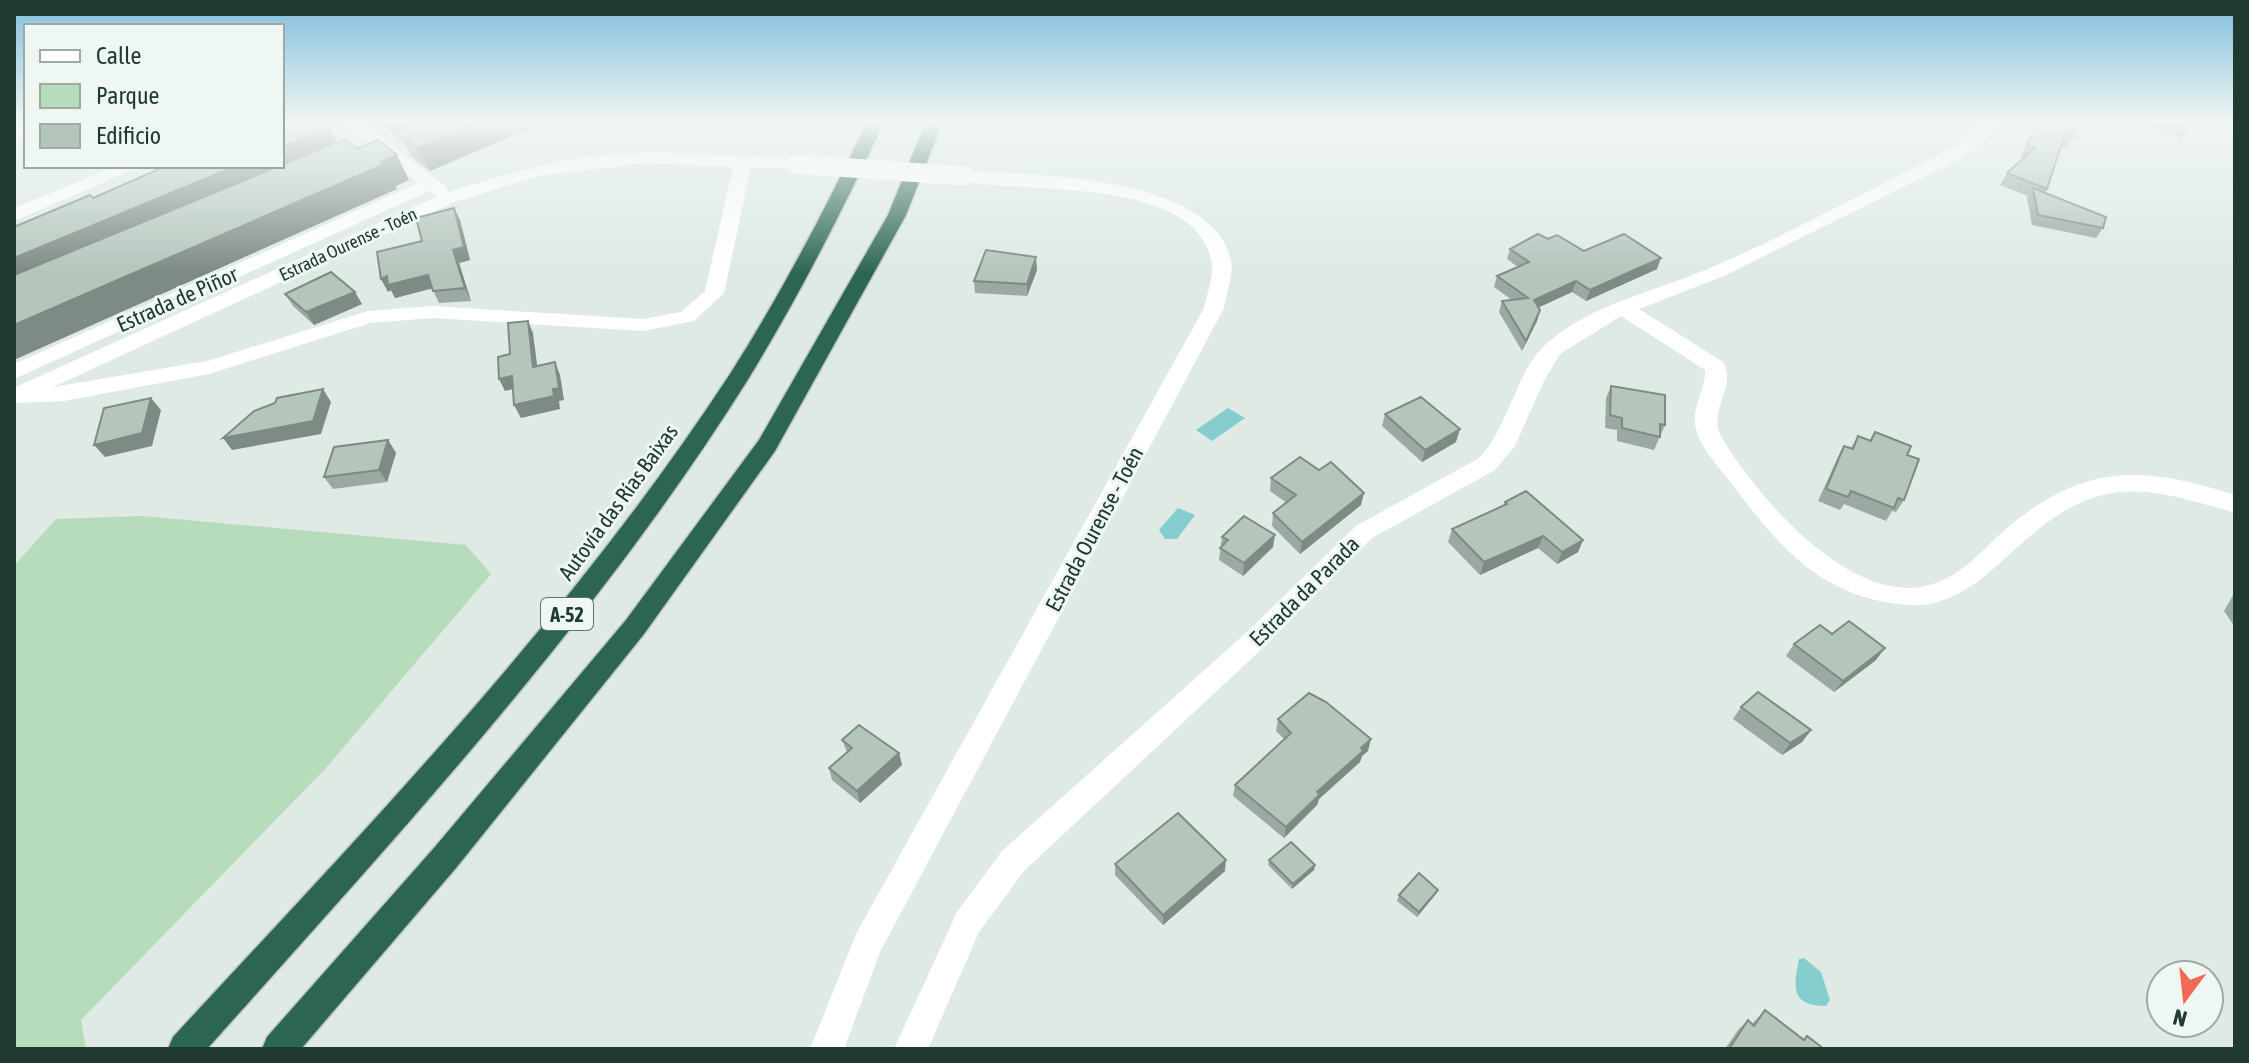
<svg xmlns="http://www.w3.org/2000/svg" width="2249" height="1063" viewBox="0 0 2249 1063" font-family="'Asap Condensed',sans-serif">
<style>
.green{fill:#b7dcbc}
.water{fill:#86cdd0}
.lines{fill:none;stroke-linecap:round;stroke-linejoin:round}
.highway-casing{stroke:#bcc4c1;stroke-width:3}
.minor{fill:#fff;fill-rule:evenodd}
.highway{fill:#2c6653;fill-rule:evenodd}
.minor-bridge{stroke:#fff;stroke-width:19}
.wall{fill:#9ba9a2}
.shaded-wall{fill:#7e8a84}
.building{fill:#b4c5bc;stroke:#7e8a84;stroke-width:2}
.labels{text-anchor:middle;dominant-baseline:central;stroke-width:6;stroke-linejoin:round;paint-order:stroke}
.far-street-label{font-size:18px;fill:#203a30;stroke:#eff7f2}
.shield{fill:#eff7f2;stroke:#5e736a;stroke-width:2}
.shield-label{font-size:20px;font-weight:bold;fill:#203a30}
.street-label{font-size:22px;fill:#203a30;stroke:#eff7f2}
</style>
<rect width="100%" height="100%" fill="#deeae3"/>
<!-- green -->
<path class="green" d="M142 516 466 545 491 574 326 768 81 1020 86 1049H14V566L56 519Z"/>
<!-- water -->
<g class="water">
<path d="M1228 408 1245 418 1212 441 1196 430Z"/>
<path d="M1178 508 1195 515 1177 539H1165L1159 530Z"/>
<path d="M1804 958 1821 972 1830 1000 1826 1006C1789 1006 1794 985 1799 959Z"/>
</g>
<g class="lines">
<defs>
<g id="highway">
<path d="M866 124H883C842 212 798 298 747 381 595 623 397 836 207 1049H168L173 1037C368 826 572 616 730 374 781 294 825 210 866 124Z"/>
<path d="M925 124H942L906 215 775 451 644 634 456 868 301 1049H262L267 1037 434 848 626 620 759 440 888 215Z"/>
</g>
</defs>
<!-- highway casing -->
<use href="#highway" class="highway-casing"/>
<!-- minor -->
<g class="minor">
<path d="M345 124H364L446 187 448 192C494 178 538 164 586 157 655 147 727 156 796 159L805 164 796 169 751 167 724 293 694 321 643 331 433 318 370 323 209 374 64 401 14 403V389L18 386 438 196 429 191 14 379V364L418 183ZM646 163 733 167 705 291 681 312 643 319 433 306 368 311 207 361 53 387 455 202 538 176Z"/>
<path d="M1979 124H1996L1983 143 1962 158 1724 276 1639 309 1723 362C1738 386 1706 412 1722 438 1758 498 1859 618 1941 581 1967 570 1986 546 2007 528 2086 462 2144 466 2235 495V513C2136 483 2095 475 2013 551 1988 574 1967 594 1934 603 1918 607 1901 605 1886 602 1814 590 1773 539 1732 484 1719 467 1701 449 1696 429 1690 408 1706 390 1705 370L1621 316 1560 354 1543 383 1515 446 1495 470 1372 538 1265 646 1024 871 979 932 928 1049H894L957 912 1002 851 1247 632 1356 526 1479 458C1509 427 1515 373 1546 344 1592 303 1655 292 1710 268 1791 233 1870 189 1950 150L1971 135Z"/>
<path d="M26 126V137L14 140V129Z"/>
<path d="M117 166H141L14 221V208Z"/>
<path d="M964 171C1034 175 1209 174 1231 259 1234 274 1226 293 1224 308L880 952 844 1049H810L856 934 1204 308C1207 293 1215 274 1211 259 1191 174 1021 195 958 180L955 176Z"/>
</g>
<!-- highway -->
<use href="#highway" class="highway"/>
<!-- minor-bridge -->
<path class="minor-bridge" d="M796 164 964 176"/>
</g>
<!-- wall -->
<g class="wall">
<path d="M380 124H540L430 171 411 156 404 143Z"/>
<path d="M2035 124H2078L2074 136 2066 148 2061 147 2047 189 2045 193 2103 228 2096 238 2032 225 2027 198 2028 196 2000 185 2007 173 2023 158H2020Z"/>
<path d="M2153 124H2192L2182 138 2150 128Z"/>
<path d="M454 208 460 220 470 260 459 263 471 301 439 303 432 288 395 298 391 290 388 292 422 241Z"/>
<path d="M1548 239 1584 251 1657 269 1586 301 1572 292 1539 307 1540 310 1537 321 1522 351 1499 312 1502 301 1512 300 1494 287 1497 276 1518 267 1507 259 1510 249Z"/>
<path d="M1037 270 1027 296 975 293 974 281Z"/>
<path d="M285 294 362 304 314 325 293 306Z"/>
<path d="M1611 386 1665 425 1654 450 1617 441V430L1605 428 1606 398Z"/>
<path d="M1385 414 1456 442 1422 462 1382 426Z"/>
<path d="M1875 432 1907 455 1904 500 1896 512 1892 511 1886 521 1844 504 1840 510 1818 501 1837 459 1844 446 1851 448 1858 436 1869 441Z"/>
<path d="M388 440 396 453 387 482 333 489 324 477Z"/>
<path d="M1319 470 1361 505 1300 554 1272 526 1273 513 1287 503 1270 491 1271 478Z"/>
<path d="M1505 502 1583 540 1578 552 1557 564 1538 548 1480 575 1448 542 1452 529 1503 506Z"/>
<path d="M1222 537 1273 547 1243 576 1219 560Z"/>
<path d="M2235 592V627L2224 611Z"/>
<path d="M1832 634 1876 660 1834 692 1786 656 1794 644Z"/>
<path d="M1741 707 1811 730 1802 742 1782 755 1733 719Z"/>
<path d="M1278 719 1368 751 1362 756 1360 762 1319 799 1317 805 1284 838 1233 796 1235 785 1284 739 1276 731Z"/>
<path d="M842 740 899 753 902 765 860 803 832 780 829 768 847 752Z"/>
<path d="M1269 860 1315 865 1314 870 1292 889 1268 865Z"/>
<path d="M1115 864 1225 871 1163 925 1115 875Z"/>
<path d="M1438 890 1435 895 1417 917 1397 901 1399 895Z"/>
<path d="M1765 1010 1803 1039 1807 1036 1824 1049H1725L1738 1030 1748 1020 1752 1024Z"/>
</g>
<!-- shaded-wall -->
<g class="shaded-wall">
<path d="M477 124H540L430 171 419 148Z"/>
<path d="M329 127 342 152 14 292V258L236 166H282V147Z"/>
<path d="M397 155 409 180 396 186 397 189 14 360V325Z"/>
<path d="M454 208 460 220 470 260 459 263 471 301 465 288 453 250Z"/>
<path d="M1036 257 1037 270 1027 296V284Z"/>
<path d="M1661 258 1657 269 1586 301 1590 290Z"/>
<path d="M428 275 434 288 395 298 391 290 388 292 381 279 387 276Z"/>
<path d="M1576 281 1572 292 1531 311 1534 300Z"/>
<path d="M355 292 362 304 314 325 306 312Z"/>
<path d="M1540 310 1537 321 1522 351 1526 341Z"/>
<path d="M528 321 533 333 539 380 533 367Z"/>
<path d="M555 362 560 375 564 400 559 401 560 409 521 418 514 405 553 389Z"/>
<path d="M512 376 518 388 505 391 499 379Z"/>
<path d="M323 389 331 402 321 434 232 450 223 438Z"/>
<path d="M151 398 161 410 152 446 105 457 94 445Z"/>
<path d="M1460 429 1456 442 1422 462 1425 450Z"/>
<path d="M388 440 396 453 387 482 379 470Z"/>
<path d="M1364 493 1361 505 1300 554 1302 542Z"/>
<path d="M1275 535 1273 547 1243 576 1244 563Z"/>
<path d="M1543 536 1538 548 1480 575 1484 562Z"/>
<path d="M1583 540 1578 552 1557 564 1562 552Z"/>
<path d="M1885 648 1876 660 1834 692 1843 681Z"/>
<path d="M1811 730 1802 742 1782 755 1790 743Z"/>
<path d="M1371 739 1368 751 1362 756 1360 762 1319 799 1317 805 1284 838 1286 827 1317 792Z"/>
<path d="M899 753 902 765 860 803 857 791Z"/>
<path d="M1226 860 1225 871 1163 925V915Z"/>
<path d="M1315 865 1314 870 1292 889 1293 884Z"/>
<path d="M1438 890 1435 895 1417 917 1419 912Z"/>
</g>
<!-- building -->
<g class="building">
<path d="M282 124H325L329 127 282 147Z"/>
<path d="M399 124H477L419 148 400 134 407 130Z"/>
<path d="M2037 124H2078L2074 136 2065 134 2047 189 2007 173 2035 148 2027 146Z"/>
<path d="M345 139 357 149 378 140 397 155 381 162 385 164 14 325V275Z"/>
<path d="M166 166H236L14 258V227L90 195 93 198Z"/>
<path d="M2033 188 2106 217 2103 228 2038 215Z"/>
<path d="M454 208 464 247 453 250 465 288 433 291 428 275 388 285 387 276 381 279 377 252 422 241 416 218Z"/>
<path d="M1538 234 1548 239 1557 235 1584 251 1624 234 1661 258 1590 290 1576 281 1534 300 1540 310 1526 341 1502 301 1528 298 1497 276 1529 262 1510 249Z"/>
<path d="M986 250 1036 257 1027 284 974 281Z"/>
<path d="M331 272 355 292 306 312 285 294Z"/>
<path d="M528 321 533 367 555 362 559 388 553 389 554 396 514 405 512 376 499 379 498 357 510 354 508 323Z"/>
<path d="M1611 386 1665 395V425L1660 424V437L1622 428V418L1610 415Z"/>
<path d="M323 389 313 421 223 438 254 411 275 403 277 398Z"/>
<path d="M1421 397 1460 429 1425 450 1385 414Z"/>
<path d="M151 398 142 433 94 445 104 408Z"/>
<path d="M1875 432 1911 446 1907 455 1919 459 1904 500 1898 498 1894 508 1851 491 1848 497 1826 489 1844 446 1853 449 1858 436 1871 441Z"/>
<path d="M388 440 379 470 324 477 334 447Z"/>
<path d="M1300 457 1319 470 1331 462 1364 493 1302 542 1273 513 1296 495 1271 478Z"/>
<path d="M1526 491 1583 540 1562 552 1543 536 1484 562 1452 529 1507 504 1505 502Z"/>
<path d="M1244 516 1275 535 1244 563 1220 548 1228 540 1222 537Z"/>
<path d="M1849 621 1885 648 1843 681 1794 644 1820 625 1832 634Z"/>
<path d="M1758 692 1811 730 1790 743 1741 707Z"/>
<path d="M1309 693 1326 702 1371 739 1361 748 1363 751 1317 792 1320 794 1286 827 1235 785 1291 733 1278 719Z"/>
<path d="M859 725 899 753 857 791 829 768 852 748 842 740Z"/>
<path d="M1178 813 1226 860 1163 915 1115 864Z"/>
<path d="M1291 842 1315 865 1293 884 1269 860Z"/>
<path d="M1419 873 1438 890 1419 912 1399 895Z"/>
<path d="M1765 1010 1804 1040 1807 1036 1824 1049H1729L1748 1020 1754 1026Z"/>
</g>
<!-- sky -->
<linearGradient id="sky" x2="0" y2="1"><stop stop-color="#81bede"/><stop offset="0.45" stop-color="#f0f6f2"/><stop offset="1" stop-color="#f0f6f2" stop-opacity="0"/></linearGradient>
<rect width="2249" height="273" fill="url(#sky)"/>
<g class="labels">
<!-- far-street labels -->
<g class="far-street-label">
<text transform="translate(348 244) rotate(-25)">Estrada Ourense - Toén</text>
</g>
<!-- shield labels -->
<rect class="shield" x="541" y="598" width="52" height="32" rx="6"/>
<g class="shield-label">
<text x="567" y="614">A-52</text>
</g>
<!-- street labels -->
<g class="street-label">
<text transform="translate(177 299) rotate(-24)">Estrada de Piñor</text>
<text transform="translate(618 502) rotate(-54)">Autovía das Rías Baixas</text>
<text transform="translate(1094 529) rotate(-62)">Estrada Ourense - Toén</text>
<text transform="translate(1304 591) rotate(-45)">Estrada da Parada</text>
</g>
</g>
<!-- border -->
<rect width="2249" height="1063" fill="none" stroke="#203a30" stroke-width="32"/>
<!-- legend -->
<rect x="24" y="24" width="260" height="144" fill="#eff7f2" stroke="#9caba4" stroke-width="2"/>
<rect x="40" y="50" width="40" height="12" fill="#ffffff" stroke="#9caba4" stroke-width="2"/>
<text x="96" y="64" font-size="24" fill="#203a30">Calle</text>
<rect x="40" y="84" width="40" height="24" fill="#b7dcbc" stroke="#9caba4" stroke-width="2"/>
<text x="96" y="104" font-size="24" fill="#203a30">Parque</text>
<rect x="40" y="124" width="40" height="24" fill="#b4c5bc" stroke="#9caba4" stroke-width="2"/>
<text x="96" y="144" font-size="24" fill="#203a30">Edificio</text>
<!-- north arrow -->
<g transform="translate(2185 999) rotate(195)"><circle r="38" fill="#eff7f2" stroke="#9caba4" stroke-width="2"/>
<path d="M0-6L14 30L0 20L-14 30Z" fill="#f26955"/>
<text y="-12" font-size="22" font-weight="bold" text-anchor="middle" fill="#203a30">N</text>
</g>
</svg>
